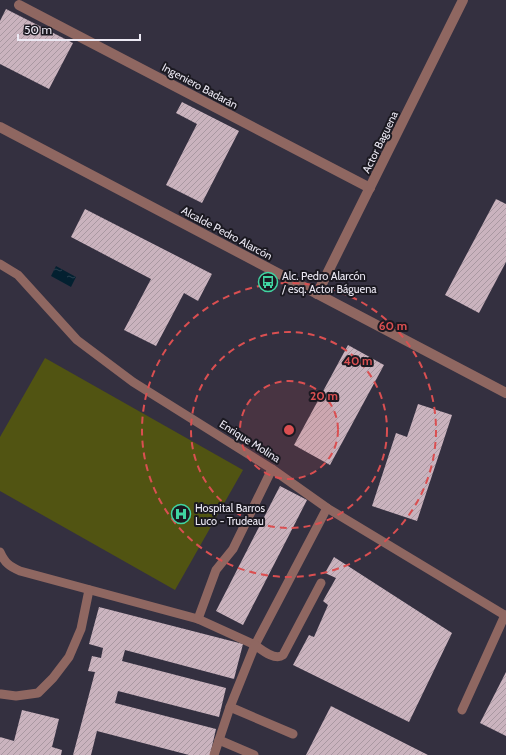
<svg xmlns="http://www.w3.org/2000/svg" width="506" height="755" viewBox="0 0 506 755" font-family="Cabin,sans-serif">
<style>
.garden{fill:#515412}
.water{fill:url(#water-ripples)}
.building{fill:url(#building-hatch)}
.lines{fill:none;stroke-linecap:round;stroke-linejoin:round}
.service{stroke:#8f6761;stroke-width:9}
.minor{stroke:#8f6761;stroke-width:10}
.tertiary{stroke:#8f6761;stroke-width:10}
.ring{fill:none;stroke:#da4f51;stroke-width:2;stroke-dasharray:7 5}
.labels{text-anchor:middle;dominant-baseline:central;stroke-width:4;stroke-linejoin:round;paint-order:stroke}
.street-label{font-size:11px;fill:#ece9f4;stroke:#1b1921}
.poi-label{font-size:11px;fill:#ece9f4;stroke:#1b1921;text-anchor:start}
.centre{fill:#da4f51;stroke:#1b1921;stroke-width:2}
.ring-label{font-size:12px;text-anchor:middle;font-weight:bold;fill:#da4f51;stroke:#1b1921;stroke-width:4;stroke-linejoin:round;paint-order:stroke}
</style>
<defs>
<pattern id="water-ripples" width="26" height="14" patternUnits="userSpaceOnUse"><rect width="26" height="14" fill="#032030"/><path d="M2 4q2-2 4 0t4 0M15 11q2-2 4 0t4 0" fill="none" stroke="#28404f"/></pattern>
<pattern id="building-hatch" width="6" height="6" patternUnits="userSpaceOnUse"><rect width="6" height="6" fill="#cab3be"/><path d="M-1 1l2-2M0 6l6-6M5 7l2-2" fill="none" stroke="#a998a1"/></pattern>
</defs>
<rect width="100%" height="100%" fill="#343040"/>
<!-- garden -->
<path class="garden" d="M45 358 243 470 175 590 0 491V437Z"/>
<!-- water -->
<path class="water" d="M56 266 76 277 71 287 51 276Z"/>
<!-- building -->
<g class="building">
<path d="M6 9 73 43 49 89 0 64V21Z"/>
<path d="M182 102 239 131 202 203 166 185 197 124 176 113Z"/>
<path d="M496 199 506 204V262L479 313 445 295Z"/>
<path d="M85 209 212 274 198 301 184 293 156 346 124 330 151 279 71 237Z"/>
<path d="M348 345 384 365 330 465 294 445Z"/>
<path d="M418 404 452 415 417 521 372 506 396 433 407 437Z"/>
<path d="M280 486 307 500 243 625 216 611Z"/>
<path d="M334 557 452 633 409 722 293 665 309 635 314 637 328 605 323 601 336 578 325 573Z"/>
<path d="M99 607 243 644 234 679 125 650 122 661 226 688 219 717 118 691 115 703 216 729 210 755H189L97 731 91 755H73L95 672 88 671 92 656 101 658 103 648 89 644Z"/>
<path d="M506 672V736L480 723Z"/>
<path d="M331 706 428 755H306Z"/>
<path d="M22 710 59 719 52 747 62 750 61 755H0V737L14 741Z"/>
</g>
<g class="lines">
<!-- service -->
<g class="service">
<path d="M0 264 18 275 77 340 133 382 272 469 327 508 506 616"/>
<path d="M0 552C5 563 9 566 20 571L198 619 255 645 327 508"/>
<path d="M198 619 216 570 233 549 272 469"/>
<path d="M1 694 16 696 38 693 53 678 69 657 81 629 89 590"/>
<path d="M230 707 293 734"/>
<path d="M462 710 505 615"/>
<path d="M219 740 254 755"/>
<path d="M214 755 230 707 255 645C262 650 275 661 283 655L321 583"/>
</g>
<!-- minor -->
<g class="minor">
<path d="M19 5 370 188"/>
<path d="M317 294 463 0"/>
</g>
<!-- tertiary -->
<path class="tertiary" d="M0 127 506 393"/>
</g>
<!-- distance rings -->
<circle cx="289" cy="430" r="49" fill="#da4f51" fill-opacity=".12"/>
<g class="ring">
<circle cx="289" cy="430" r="49"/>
<circle cx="289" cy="430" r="98"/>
<circle cx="289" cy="430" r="147"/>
</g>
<!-- icons -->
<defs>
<symbol id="bus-ring" viewBox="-11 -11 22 22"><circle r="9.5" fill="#1b1921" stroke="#40d4a1" stroke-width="1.5"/><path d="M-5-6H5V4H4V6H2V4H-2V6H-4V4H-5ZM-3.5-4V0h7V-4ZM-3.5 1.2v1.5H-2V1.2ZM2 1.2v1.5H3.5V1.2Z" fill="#40d4a1"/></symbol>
<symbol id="hospital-ring" viewBox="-11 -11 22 22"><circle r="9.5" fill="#1b1921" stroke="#40d4a1" stroke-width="1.5"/><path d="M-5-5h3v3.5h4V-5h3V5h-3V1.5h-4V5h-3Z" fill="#40d4a1"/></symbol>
</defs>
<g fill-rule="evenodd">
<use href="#bus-ring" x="257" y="271" width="22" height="22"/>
<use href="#hospital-ring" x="170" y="503" width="22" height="22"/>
</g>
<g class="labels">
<!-- street labels -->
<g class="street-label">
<text transform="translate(200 86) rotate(28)">Ingeniero Badarán</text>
<text transform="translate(380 142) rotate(-64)">Actor Baguena</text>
<text transform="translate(227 233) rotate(28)">Alcalde Pedro Alarcón</text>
<text transform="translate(250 441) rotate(32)">Enrique Molina</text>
</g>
<!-- poi labels -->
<g class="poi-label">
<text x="282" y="276">Alc. Pedro Alarcón<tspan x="282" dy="13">/ esq. Actor Báguena</tspan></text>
<text x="195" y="508">Hospital Barros<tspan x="195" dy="13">Luco - Trudeau</tspan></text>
</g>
</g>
<circle cx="289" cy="430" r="6" class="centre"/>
<g class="ring-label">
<text x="393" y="330">60 m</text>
<text x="358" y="365">40 m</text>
<text x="324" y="400">20 m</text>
</g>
<!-- scale -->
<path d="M18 34v6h122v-6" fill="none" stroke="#ece9f4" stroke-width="2"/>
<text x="24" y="34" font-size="12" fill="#ece9f4" stroke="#1b1921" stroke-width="3" paint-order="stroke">50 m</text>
</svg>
